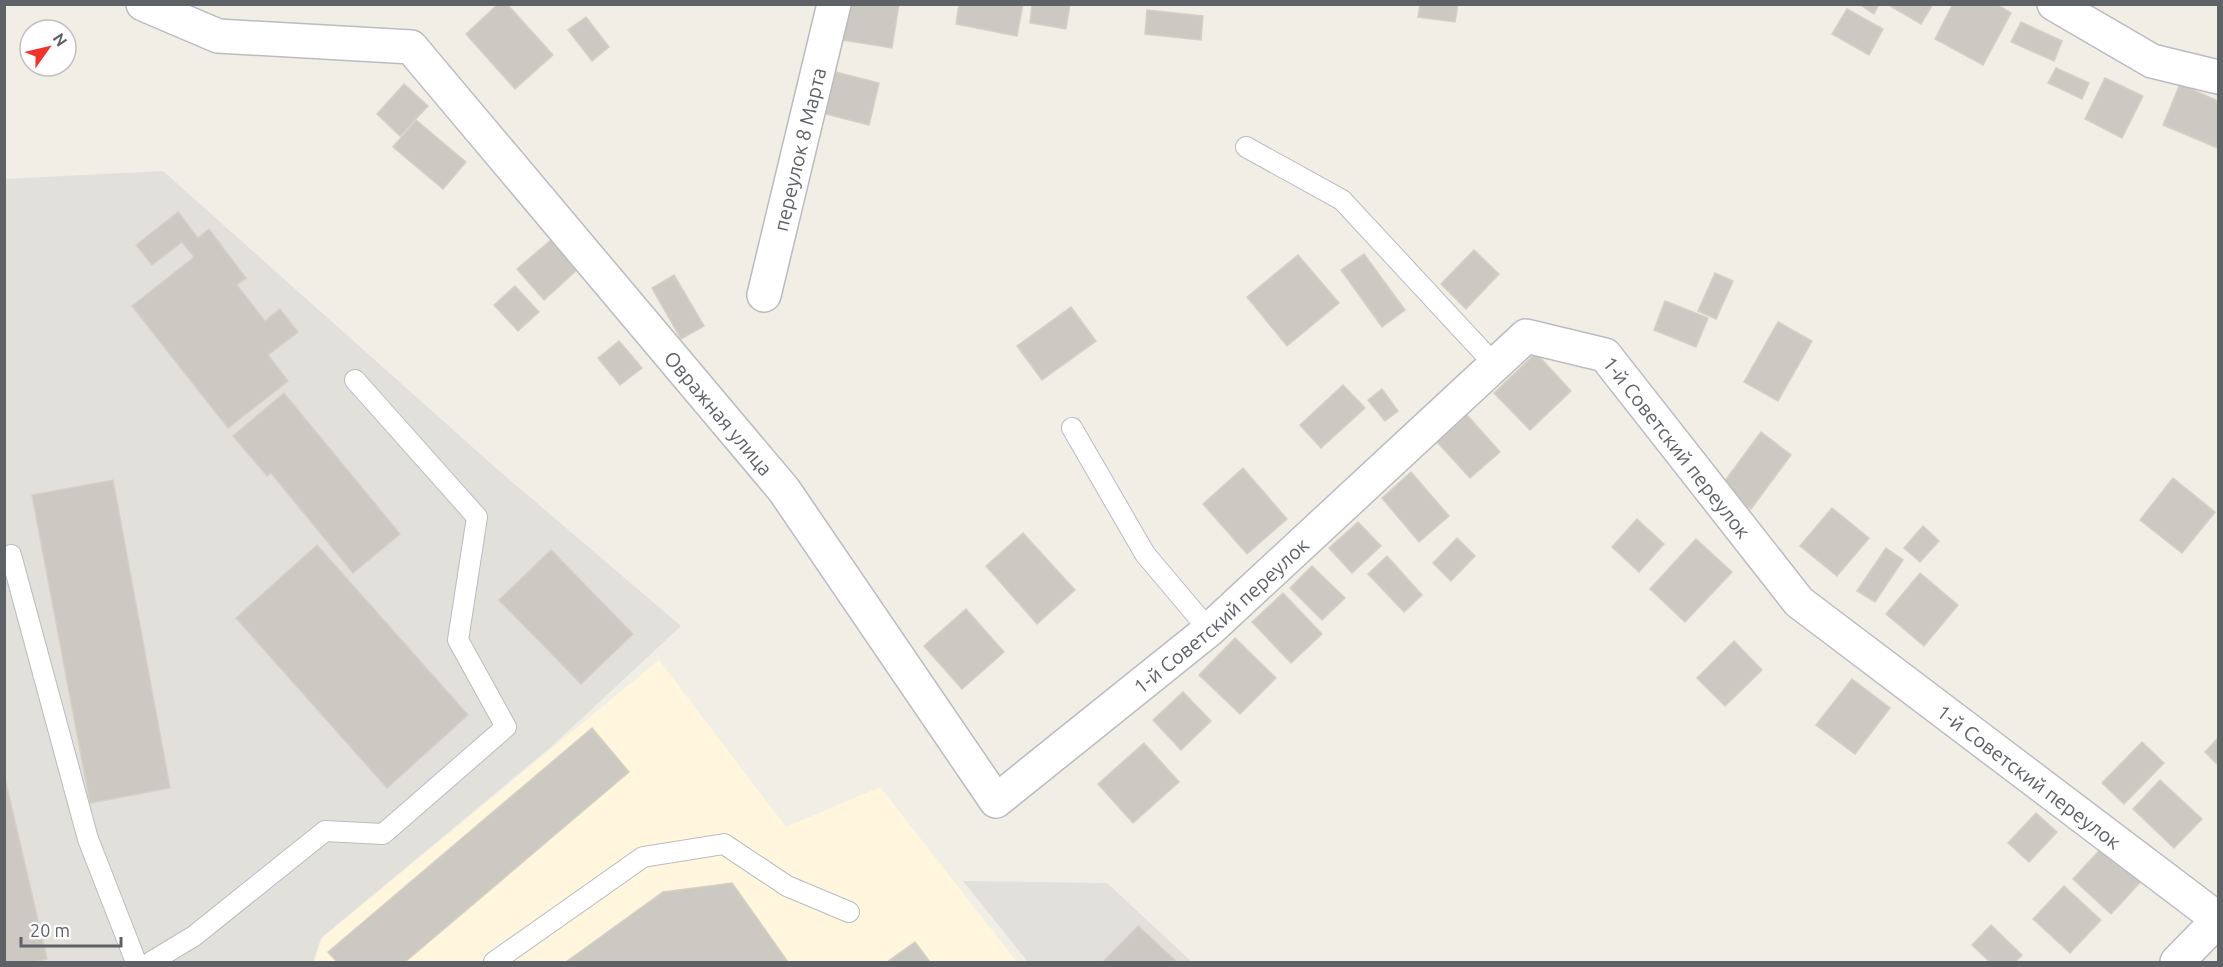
<svg xmlns="http://www.w3.org/2000/svg" width="2223" height="967" viewBox="0 0 2223 967" font-family="Ubuntu,sans-serif">
<style>
.commercial{fill:#fff6dd}
.industrial{fill:#e2e0db}
.building{fill:#ccc9c3;stroke:#d6d0c4;stroke-width:1.5}
.lines{fill:none;stroke-linecap:round;stroke-linejoin:round}
.lane-casing{stroke:#b9bcc0;stroke-width:22}
.street-casing{stroke:#b9bcc0;stroke-width:36}
.secondary-casing{stroke:#b8bbc0;stroke-width:36}
.lane{stroke:#fff;stroke-width:20}
.street{stroke:#fff;stroke-width:33}
.secondary{stroke:#fff;stroke-width:33}
.labels{text-anchor:middle;dominant-baseline:central;stroke-width:6;stroke-linejoin:round;paint-order:stroke}
.street-label{font-size:20px;fill:#5e6267;stroke:#fff}
</style>
<rect width="100%" height="100%" fill="#f1eee6"/>
<!-- commercial -->
<path class="commercial" d="M659 660 786 827 880 787 1017 962H314L322 938Z"/>
<!-- industrial -->
<g class="industrial">
<path d="M163 171 497 469 681 626 552 746 321 938 313 962H5V179Z"/>
<path d="M963 881 1107 883 1192 962H1028Z"/>
</g>
<!-- building -->
<g class="building">
<path d="M498 4H507L553 55 515 89 466 34Z"/>
<path d="M848 4H899L892 48 842 40Z"/>
<path d="M959 4H1023L1017 36 956 24Z"/>
<path d="M1032 4H1070L1066 29 1030 23Z"/>
<path d="M1420 4H1458L1455 22 1418 17Z"/>
<path d="M1859 4H1879L1874 14Z"/>
<path d="M1887 4H1933L1921 24Z"/>
<path d="M1953 4H1996L2011 13 1983 65 1935 39Z"/>
<path d="M1847 9 1883 29 1869 55 1832 34Z"/>
<path d="M1147 10 1203 16 1201 40 1145 34Z"/>
<path d="M586 17 609 47 592 61 568 30Z"/>
<path d="M2021 22 2062 41 2054 61 2011 42Z"/>
<path d="M2056 68 2089 83 2082 99 2048 83Z"/>
<path d="M832 71 879 83 869 125 822 113Z"/>
<path d="M2105 78 2143 96 2122 138 2085 119Z"/>
<path d="M404 84 428 106 400 136 377 114Z"/>
<path d="M2180 84 2218 101V148L2163 125Z"/>
<path d="M416 120 466 162 443 189 393 147Z"/>
<path d="M178 212 198 238 209 229 246 278 237 285 265 321 280 309 298 332 268 355 288 381 228 428 132 306 194 257 182 242 152 265 136 245Z"/>
<path d="M551 240 577 270 544 300 517 269Z"/>
<path d="M1474 250 1499 274 1466 309 1441 284Z"/>
<path d="M1364 254 1405 310 1382 327 1341 270Z"/>
<path d="M1298 255 1339 303 1287 346 1247 297Z"/>
<path d="M1715 273 1733 281 1716 319 1698 311Z"/>
<path d="M674 275 704 326 681 339 652 288Z"/>
<path d="M515 286 539 312 518 331 494 305Z"/>
<path d="M1665 301 1708 318 1696 347 1654 330Z"/>
<path d="M1071 307 1096 341 1042 380 1017 346Z"/>
<path d="M1778 322 1812 341 1778 401 1744 382Z"/>
<path d="M619 341 642 368 620 385 598 358Z"/>
<path d="M1536 353 1571 391 1530 430 1494 393Z"/>
<path d="M1343 385 1365 408 1321 448 1300 425Z"/>
<path d="M1382 389 1398 411 1385 421 1368 400Z"/>
<path d="M284 393 400 534 353 573 271 473 267 476 233 436Z"/>
<path d="M1467 415 1500 452 1470 478 1437 442Z"/>
<path d="M1761 432 1791 455 1751 509 1721 486Z"/>
<path d="M1243 468 1287 519 1247 554 1203 504Z"/>
<path d="M1411 472 1449 516 1419 542 1382 498Z"/>
<path d="M2173 478 2215 512 2182 553 2140 520Z"/>
<path d="M113 480 170 788 90 803 32 495Z"/>
<path d="M1832 508 1869 538 1837 576 1800 546Z"/>
<path d="M1637 519 1664 544 1639 572 1612 547Z"/>
<path d="M1358 522 1381 546 1352 573 1329 548Z"/>
<path d="M1923 526 1939 541 1920 562 1904 548Z"/>
<path d="M1023 533 1075 590 1037 624 986 566Z"/>
<path d="M1457 538 1475 556 1451 581 1433 563Z"/>
<path d="M1696 539 1732 572 1685 622 1650 589Z"/>
<path d="M317 545 468 715 387 788 236 618Z"/>
<path d="M1886 548 1903 560 1875 602 1857 591Z"/>
<path d="M551 550 633 634 581 684 499 600Z"/>
<path d="M1387 556 1422 595 1404 612 1368 574Z"/>
<path d="M1312 566 1345 598 1322 620 1290 588Z"/>
<path d="M1920 573 1958 605 1924 646 1886 614Z"/>
<path d="M1283 593 1322 634 1291 663 1252 622Z"/>
<path d="M966 609 1004 652 962 689 924 646Z"/>
<path d="M1235 638 1276 678 1240 714 1199 675Z"/>
<path d="M1734 641 1762 670 1725 706 1697 678Z"/>
<path d="M1852 679 1890 708 1855 754 1816 725Z"/>
<path d="M1183 692 1211 721 1181 750 1153 720Z"/>
<path d="M592 728 629 772 405 962H337L328 952Z"/>
<path d="M2218 738V765L2205 752Z"/>
<path d="M2142 742 2164 763 2124 804 2102 783Z"/>
<path d="M1144 743 1179 782 1133 823 1098 784Z"/>
<path d="M4 774 47 959 33 962H4Z"/>
<path d="M2160 780 2202 819 2174 848 2133 809Z"/>
<path d="M2036 813 2057 832 2029 862 2008 843Z"/>
<path d="M2108 841 2146 876 2111 914 2073 879Z"/>
<path d="M732 883 788 962H566L663 892Z"/>
<path d="M2064 886 2101 920 2070 953 2033 919Z"/>
<path d="M1991 925 2022 955 2015 962H1990L1972 945Z"/>
<path d="M1138 926 1177 962H1103Z"/>
<path d="M915 942 930 962H887Z"/>
</g>
<g class="lines">
<defs>
<g id="lane">
<path d="M1246 147 1342 200 1495 365"/>
<path d="M1072 428 1145 554 1209 630"/>
<path d="M11 555 88 839 136 962"/>
<path d="M151 962 194 936 325 831 383 834 506 727 458 640 477 517 355 380"/>
<path d="M494 962 643 857 724 844 787 886 849 912"/>
</g>
<g id="street">
<path id="s1" d="M143 4 218 36 411 47 784 490 996 801 1209 630 1526 336 1605 355 1799 602 2218 919"/>
<path d="M2054 4 2152 61 2218 77"/>
<path id="s2" d="M764 295 834 4"/>
</g>
<path id="secondary" d="M2177 962 2218 920"/>
</defs>
<!-- lane casing -->
<use href="#lane" class="lane-casing"/>
<!-- street casing -->
<use href="#street" class="street-casing"/>
<!-- secondary casing -->
<use href="#secondary" class="secondary-casing"/>
<!-- lane -->
<use href="#lane" class="lane"/>
<!-- street -->
<use href="#street" class="street"/>
<!-- secondary -->
<use href="#secondary" class="secondary"/>
</g>
<g class="labels">
<!-- street labels -->
<g class="street-label">
<text stroke="none"><textPath href="#s2" startOffset="150">переулок 8 Марта</textPath></text>
<text stroke="none"><textPath href="#s1" startOffset="753">Овражная улица</textPath></text>
<text stroke="none"><textPath href="#s1" startOffset="2134">1-й Советский переулок</textPath></text>
<text stroke="none"><textPath href="#s1" startOffset="1522">1-й Советский переулок</textPath></text>
<text stroke="none"><textPath href="#s1" startOffset="2620">1-й Советский переулок</textPath></text>
</g>
</g>
<!-- border -->
<rect width="2223" height="967" fill="none" stroke="#5e6267" stroke-width="12"/>
<!-- north arrow -->
<g transform="translate(48 48) rotate(56)"><circle r="28" fill="#ffffff" stroke="#bfc0c2" stroke-width="1.5"/>
<path d="M0-4.5L10 22L0 15L-10 22Z" fill="#f0332d"/>
<text y="-9" font-size="16" font-weight="bold" text-anchor="middle" fill="#5e6267">N</text>
</g>
<!-- scale -->
<path d="M21 937v9h100v-9" fill="none" stroke="#5e6267" stroke-width="3"/>
<text x="30" y="937" font-size="18" fill="#5e6267" stroke="#ffffff" stroke-width="4.5" paint-order="stroke">20 m</text>
</svg>
